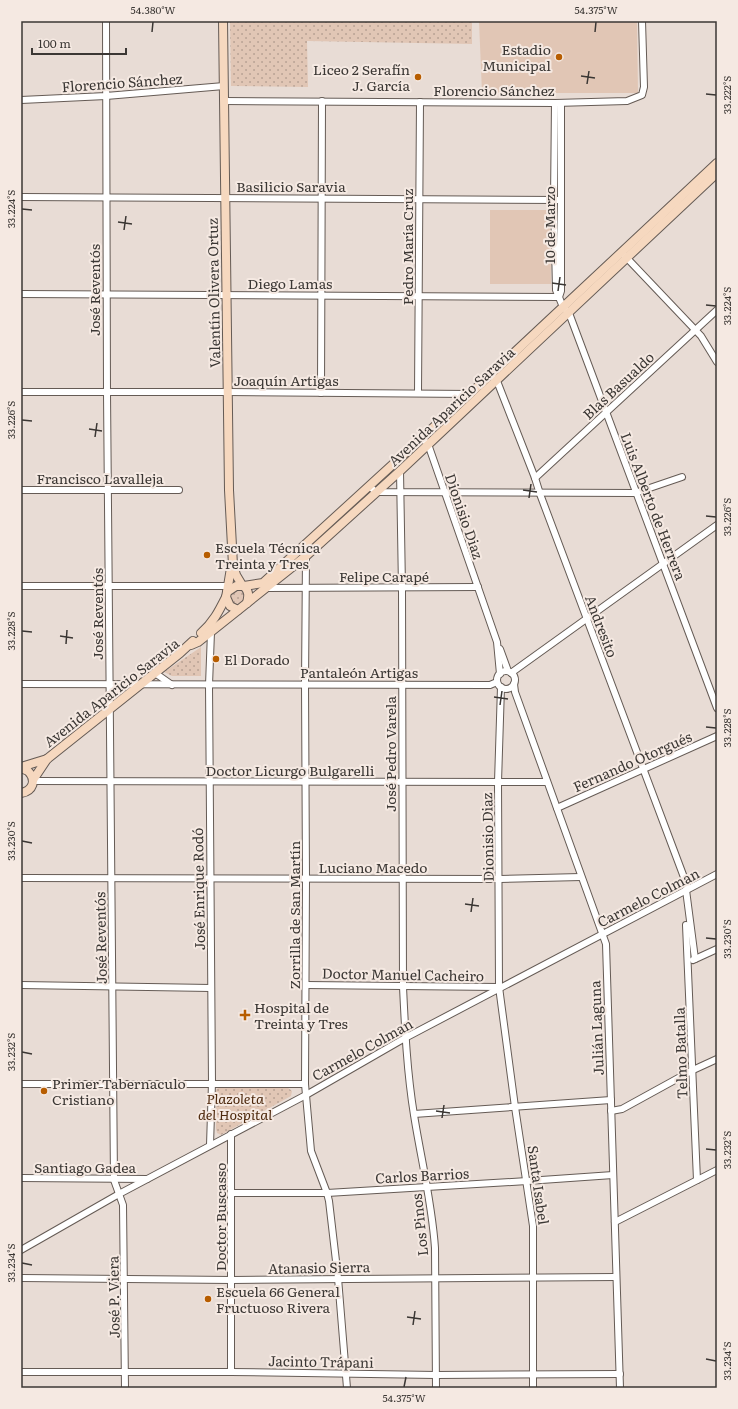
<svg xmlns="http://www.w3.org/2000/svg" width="738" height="1409" viewBox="0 0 738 1409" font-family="Literata,serif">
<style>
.grass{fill:url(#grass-dots)}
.pitch{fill:#e1c6b5}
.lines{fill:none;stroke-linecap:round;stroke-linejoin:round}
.street-casing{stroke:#655b55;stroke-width:8}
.secondary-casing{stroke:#655b55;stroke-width:10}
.street{stroke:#fff;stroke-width:6}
.secondary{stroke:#f6d8bf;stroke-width:8}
.ticks{fill:none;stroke:#3b3734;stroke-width:1.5}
.poi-dot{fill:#b75d00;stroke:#f5e9e2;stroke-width:1.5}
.labels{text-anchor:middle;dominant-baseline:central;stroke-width:4;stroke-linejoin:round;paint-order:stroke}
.poi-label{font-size:14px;fill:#3b3734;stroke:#f5e9e2;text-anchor:start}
.street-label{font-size:14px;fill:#3b3734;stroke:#f5e9e2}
.park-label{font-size:14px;font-style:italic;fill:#4e290d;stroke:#f5e9e2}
.neatline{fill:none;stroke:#3b3734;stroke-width:1.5}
.ticks-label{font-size:10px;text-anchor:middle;fill:#3b3734}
</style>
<defs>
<pattern id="grass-dots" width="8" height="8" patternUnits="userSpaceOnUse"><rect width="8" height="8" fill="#e1c6b5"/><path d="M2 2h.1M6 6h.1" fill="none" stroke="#b8a294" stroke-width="1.8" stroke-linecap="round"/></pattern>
</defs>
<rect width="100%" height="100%" fill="#e8dcd5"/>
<!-- grass -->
<g class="grass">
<path d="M230 21H472V44L307 41 308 87 231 86Z"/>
<path d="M236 589 244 590 245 598 239 605 235 606 230 602 232 591Z"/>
<path d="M201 647V676H172L164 672Z"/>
<path d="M287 1087 292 1091 291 1096 221 1135 217 1133 216 1129V1090L218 1088Z"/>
</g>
<!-- pitch -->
<g class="pitch">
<path d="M479 21H637L638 93H482Z"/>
<path d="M490 210H550L551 284H490Z"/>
</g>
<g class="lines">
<defs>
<g id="street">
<path d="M106 21 107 393 114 1180 123 1205 125 1388"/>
<path d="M21 100 106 96 224 86"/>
<path d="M224 101 555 103 627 101 642 95 644 87 642 21"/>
<path d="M555 103 554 200 556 290 563 307 569 313 717 708"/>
<path d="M21 197 561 200"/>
<path d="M624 255 701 336 717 362"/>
<path d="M21 294 559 297"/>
<path d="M559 297 561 291V103"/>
<path d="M494 378 497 381 535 478 540 494 688 888"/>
<path d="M21 392H227L471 394"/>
<path d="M321 393 322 101"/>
<path d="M418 393 420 102"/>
<path d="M422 438 428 444 497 642 500 674"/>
<path d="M400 471 402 588 403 987C405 1029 407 1072 414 1115 421 1159 432 1203 435 1248L436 1388"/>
<path d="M535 478 717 310"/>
<path d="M369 486 376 492 635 493 682 477"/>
<path d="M21 490H179"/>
<path d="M306 556 305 684 306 879 305 1084 311 1151 327 1193 329 1201 338 1278 347 1388"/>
<path d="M21 586H228"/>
<path d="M267 588 478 587"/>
<path d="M500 649 508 671"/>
<circle cx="506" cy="680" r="9"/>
<path d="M155 673 172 685"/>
<path d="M511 673 717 525"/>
<path d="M21 684 490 685 497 682"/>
<path d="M514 684 515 692 606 944 620 1388"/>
<path d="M501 687 498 782 499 987 515 1107 533 1226V1388"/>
<path d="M33 781 547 782"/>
<path d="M557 808 717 736"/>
<path d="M21 878 500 879 581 877"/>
<path d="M686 890 695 959"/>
<path d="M686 925 697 1180"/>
<path d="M693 960 717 949"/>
<path d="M21 985 211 988"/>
<path d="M306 985 498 987"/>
<path d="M21 1084H305"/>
<path d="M611 1111 622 1109 693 1070 717 1059"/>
<path d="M414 1114 611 1100"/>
<path d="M231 1134V1372"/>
<path d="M210 1145 212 1083 209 685 211 632"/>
<path d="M21 1178 147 1179"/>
<path d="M232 1193H327L527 1181 613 1175"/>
<path d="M615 1222 717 1170"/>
<path d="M21 1250 119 1194 306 1095 405 1038 717 874"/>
<path d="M21 1278 232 1280 616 1277"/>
<path d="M21 1372H231L436 1375 620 1374"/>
</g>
<g id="secondary">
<path d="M223 21 229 490 233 565 236 575 242 585"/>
<path d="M244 586 263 583 471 393 717 163"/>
<path d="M227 592 231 568 233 565"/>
<path d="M238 610 230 606 226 597 227 592 236 586H244C249 592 249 595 247 603"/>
<path d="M201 633C213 623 219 611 226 597"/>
<path d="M191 645 198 642 306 556 400 471 717 173"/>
<path d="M21 767 47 759"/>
<path d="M21 768 28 771C37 780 33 791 21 793"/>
<path d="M33 780 47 759 180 653 193 641"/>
</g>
</defs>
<!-- street casing -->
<use href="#street" class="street-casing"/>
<!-- secondary casing -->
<use href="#secondary" class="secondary-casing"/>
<!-- street -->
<use href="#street" class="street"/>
<!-- secondary -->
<use href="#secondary" class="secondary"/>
</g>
<!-- ticks -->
<path class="ticks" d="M152 32 153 22M595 32 596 22M581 76 595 78M587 84 589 71M706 94 716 95M22 209 32 210M118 222 132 224M124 230 126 216M552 283 566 285M558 291 560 277M706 305 716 306M22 420 32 421M89 429 102 431M95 437 97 423M523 490 537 492M529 498 531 484M706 516 716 517M22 631 32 632M60 636 73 638M66 644 67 630M494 697 508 699M500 705 502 691M706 727 716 728M22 841 32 843M465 904 479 906M471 912 473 898M706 938 716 939M22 1052 32 1054M436 1111 450 1113M442 1118 444 1105M706 1149 716 1150M22 1263 32 1265M407 1317 421 1319M413 1325 415 1311M706 1359 716 1361M404 1387 406 1377"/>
<!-- markers -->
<g class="poi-dot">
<circle cx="559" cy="57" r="4"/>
<circle cx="418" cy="77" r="4"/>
<circle cx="207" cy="555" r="4"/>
<circle cx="216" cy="659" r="4"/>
<path d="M243 1009h4v4h4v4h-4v4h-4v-4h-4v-4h4z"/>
<circle cx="44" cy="1091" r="4"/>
<circle cx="208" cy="1299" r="4"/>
</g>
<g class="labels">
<!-- poi labels -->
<g class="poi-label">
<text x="551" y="49" text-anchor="end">Estadio<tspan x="551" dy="16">Municipal</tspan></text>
<text x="410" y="69" text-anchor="end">Liceo 2 Serafín<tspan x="410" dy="16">J. García</tspan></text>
<text x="215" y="547">Escuela Técnica<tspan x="215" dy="16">Treinta y Tres</tspan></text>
<text x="224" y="659">El Dorado</text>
<text x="254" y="1007">Hospital de<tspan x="254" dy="16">Treinta y Tres</tspan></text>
<text x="52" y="1083">Primer Tabernaculo<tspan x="52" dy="16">Cristiano</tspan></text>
<text x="216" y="1291">Escuela 66 General<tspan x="216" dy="16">Fructuoso Rivera</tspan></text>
</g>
<!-- street labels -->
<g class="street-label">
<text transform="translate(122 82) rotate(-4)">Florencio Sánchez</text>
<text x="494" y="90">Florencio Sánchez</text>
<text x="291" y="186">Basilicio Saravia</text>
<text transform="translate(549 225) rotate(-90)">10 de Marzo</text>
<text transform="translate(407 247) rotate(-90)">Pedro María Cruz</text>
<text x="290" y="283">Diego Lamas</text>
<text transform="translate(94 290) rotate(-90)">José Reventós</text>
<text transform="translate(213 293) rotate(-91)">Valentín Olivera Ortuz</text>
<text x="286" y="380">Joaquín Artigas</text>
<text transform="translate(618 385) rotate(-43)">Blas Basualdo</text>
<text transform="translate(451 406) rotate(-43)">Avenida Aparicio Saravia</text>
<text x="100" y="478">Francisco Lavalleja</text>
<text transform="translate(654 506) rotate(69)">Luis Alberto de Herrera</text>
<text transform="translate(465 516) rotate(71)">Dionisio Diaz</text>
<text x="384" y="576">Felipe Carapé</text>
<text transform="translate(97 614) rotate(-90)">José Reventós</text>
<text transform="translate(602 626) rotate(69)">Andresito</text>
<text x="359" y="672">Pantaleón Artigas</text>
<text transform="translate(111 692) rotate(-38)">Avenida Aparicio Saravia</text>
<text transform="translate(390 754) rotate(-90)">José Pedro Varela</text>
<text transform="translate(632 761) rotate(-24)">Fernando Otorgués</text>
<text x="290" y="770">Doctor Licurgo Bulgarelli</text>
<text transform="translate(487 837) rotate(-91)">Dionisio Diaz</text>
<text x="373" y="867">Luciano Macedo</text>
<text transform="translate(198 889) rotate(-91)">José Enrique Rodó</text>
<text transform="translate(648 897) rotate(-27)">Carmelo Colman</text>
<text transform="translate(294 915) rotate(-90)">Zorrilla de San Martín</text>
<text transform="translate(100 938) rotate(-91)">José Reventós</text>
<text transform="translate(403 974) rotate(1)">Doctor Manuel Cacheiro</text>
<text transform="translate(596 1028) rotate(-92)">Julián Laguna</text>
<text transform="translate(362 1049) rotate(-29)">Carmelo Colman</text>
<text transform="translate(680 1053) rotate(-92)">Telmo Batalla</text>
<text x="85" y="1167">Santiago Gadea</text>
<text transform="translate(422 1175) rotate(-3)">Carlos Barrios</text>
<text transform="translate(539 1185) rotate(82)">Santa Isabel</text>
<text transform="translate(220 1217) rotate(-90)">Doctor Buscasso</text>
<text transform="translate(419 1225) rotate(-96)">Los Pinos</text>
<text transform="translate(319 1267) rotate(-1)">Atanasio Sierra</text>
<text transform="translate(113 1297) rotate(-91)">José P. Viera</text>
<text transform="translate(321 1361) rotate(1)">Jacinto Trápani</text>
</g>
<!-- park labels -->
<g class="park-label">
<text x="235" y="1098">Plazoleta<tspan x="235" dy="16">del Hospital</tspan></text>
</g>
</g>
<!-- border -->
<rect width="738" height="1409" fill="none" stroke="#f5e9e2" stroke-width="44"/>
<!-- scale -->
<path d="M32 48v6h94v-6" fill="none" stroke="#3b3734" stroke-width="2"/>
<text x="38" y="48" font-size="12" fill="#3b3734" stroke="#f5e9e2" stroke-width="3" paint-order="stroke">100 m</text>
<rect x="22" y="22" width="694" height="1365" class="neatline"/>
<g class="ticks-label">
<text x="153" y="14">54.380°W</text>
<text x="596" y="14">54.375°W</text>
<text transform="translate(727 95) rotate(-90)" y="4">33.222°S</text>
<text transform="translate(11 209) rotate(-90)" y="4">33.224°S</text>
<text transform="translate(727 306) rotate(-90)" y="4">33.224°S</text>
<text transform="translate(11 420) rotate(-90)" y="4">33.226°S</text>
<text transform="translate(727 517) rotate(-90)" y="4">33.226°S</text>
<text transform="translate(11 631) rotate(-90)" y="4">33.228°S</text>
<text transform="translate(727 728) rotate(-90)" y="4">33.228°S</text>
<text transform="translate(11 841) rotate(-90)" y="4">33.230°S</text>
<text transform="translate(727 939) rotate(-90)" y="4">33.230°S</text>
<text transform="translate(11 1052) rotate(-90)" y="4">33.232°S</text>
<text transform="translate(727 1150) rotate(-90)" y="4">33.232°S</text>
<text transform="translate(11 1263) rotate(-90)" y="4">33.234°S</text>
<text transform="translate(727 1361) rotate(-90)" y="4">33.234°S</text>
<text x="404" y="1402">54.375°W</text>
</g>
</svg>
